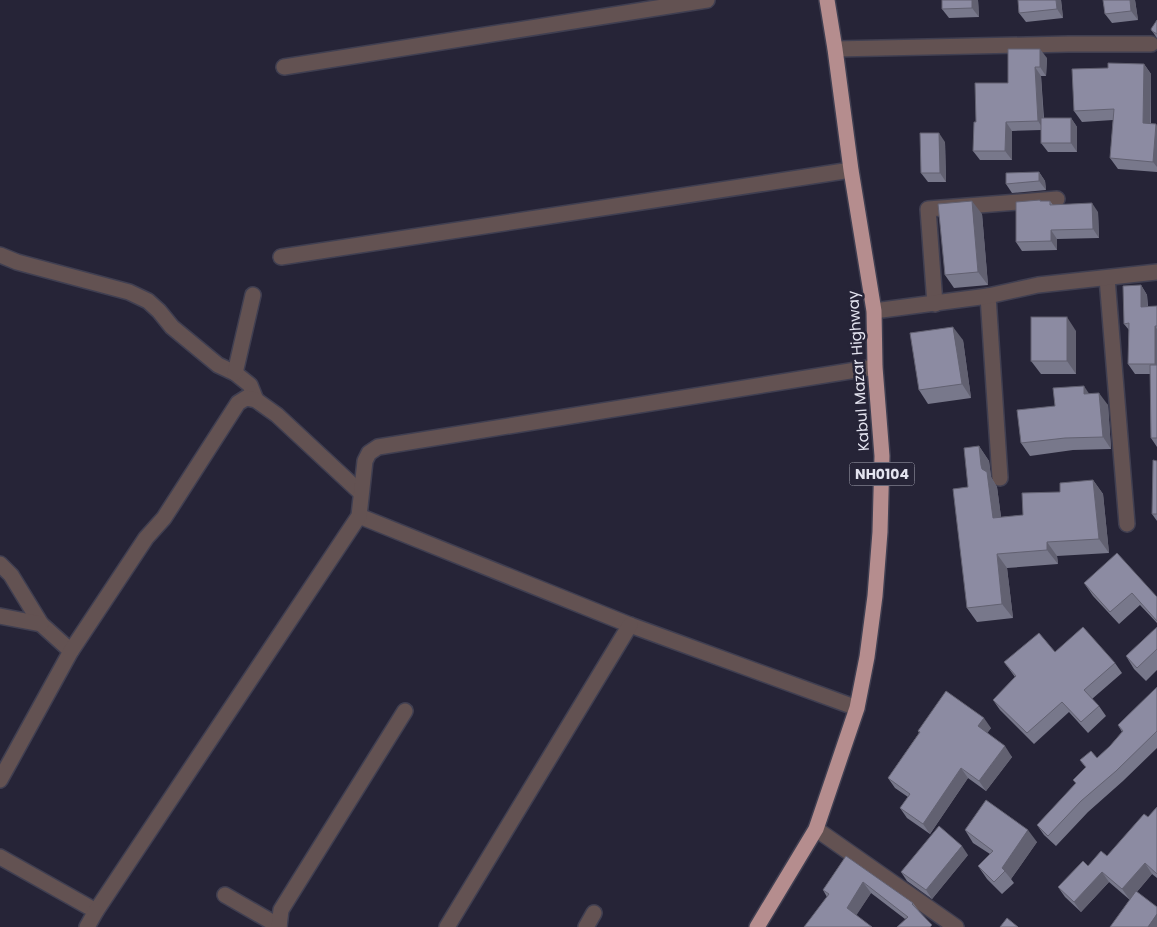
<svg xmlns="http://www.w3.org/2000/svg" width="1157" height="927" viewBox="0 0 1157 927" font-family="Poppins,sans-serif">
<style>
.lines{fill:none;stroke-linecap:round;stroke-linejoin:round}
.street-casing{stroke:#403f51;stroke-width:18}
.highway-casing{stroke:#403f51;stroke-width:18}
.street{stroke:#635252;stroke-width:15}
.highway{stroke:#b58d8e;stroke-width:15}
.wall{fill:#78788b}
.shaded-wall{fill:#626171}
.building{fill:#8c8ba2;stroke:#626171}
.labels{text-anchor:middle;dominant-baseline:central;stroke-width:5;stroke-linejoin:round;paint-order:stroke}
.shield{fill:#262437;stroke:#aaaab8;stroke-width:1}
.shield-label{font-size:14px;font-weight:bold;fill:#e3e3ef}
.street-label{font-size:15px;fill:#e3e3ef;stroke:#262437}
</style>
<rect width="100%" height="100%" fill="#262437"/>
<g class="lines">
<defs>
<g id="street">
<path d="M835 49 1069 44H1151"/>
<path d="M284 67 707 0"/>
<path d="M0 255 17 262 129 292 148 301 159 311 172 327 218 365 235 373 250 385 256 400"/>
<path d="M281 257 851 170"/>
<path d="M1107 278 1127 524"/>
<path d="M988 296 1000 478"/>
<path d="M935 304 928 209 1057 199"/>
<path d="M874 311 988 296 1038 285 1157 272"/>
<path d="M235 373 253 295"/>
<path d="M359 516 630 625 857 708"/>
<path d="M0 564 11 575 41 624 71 651"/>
<path d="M0 616 41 624"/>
<path d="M0 780 71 651 146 538 164 518 238 403 246 398 256 400 277 415 361 493"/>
<path d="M816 829 956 927"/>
<path d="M0 857 96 911"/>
<path d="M225 895 279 926"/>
<path d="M87 927 96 911 359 516 365 461 369 453 378 447 875 367"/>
<path d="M279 927 281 910 405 711"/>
<path d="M447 927 630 625"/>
<path d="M586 927 594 913"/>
</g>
<path id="highway" d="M757 927 816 829 857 708 867 657 875 596 880 532 882 456 875 367 874 311 851 170 835 49 827 0"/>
</defs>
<!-- street casing -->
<use href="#street" class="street-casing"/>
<!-- highway casing -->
<use href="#highway" class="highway-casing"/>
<!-- street -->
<use href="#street" class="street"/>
<!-- highway -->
<use href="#highway" class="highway"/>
</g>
<!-- wall -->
<g class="wall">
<path d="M978 0 979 17 949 18 942 9Z"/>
<path d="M1018 0H1061L1063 18 1026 22 1019 13Z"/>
<path d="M1103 0H1135L1138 20 1112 23 1105 14Z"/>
<path d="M1157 20V38L1152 31Z"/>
<path d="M1047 58 1046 76H1041L1044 118H1071L1077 127V152H1048L1041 143V130L1012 131V160H980L973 151 976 122 1008 83Z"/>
<path d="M1144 64 1151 74V124L1157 126V172L1118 169 1110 158 1113 120 1082 122 1074 111 1108 68Z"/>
<path d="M945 142 946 182H928L921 173Z"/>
<path d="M1039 172 1045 181 1046 190 1012 193 1006 184Z"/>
<path d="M1040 200 1041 201H1050L1053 205 1098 212 1099 238 1057 239V250L1022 251 1016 242Z"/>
<path d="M982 214 988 285 954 288 945 275Z"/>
<path d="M1141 285 1147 295 1148 306H1157V447L1151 438 1150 374H1135L1128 364 1129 330 1124 324Z"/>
<path d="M1076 331V374H1041L1031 361Z"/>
<path d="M963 340 971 398 928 404 919 390Z"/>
<path d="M1089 394 1108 405 1111 449 1073 450 1030 456 1021 443 1055 406Z"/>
<path d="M979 446 989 461 991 477 997 487 1001 517 1023 515 1060 492 1093 480 1103 494 1109 553 1057 556 1058 564 1007 568 1013 618 977 622 967 608 968 487Z"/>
<path d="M1157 461V521L1152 514Z"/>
<path d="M1084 583 1157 597V623L1140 605 1119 624 1093 596Z"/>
<path d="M1157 627V670L1146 681 1134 669 1126 656Z"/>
<path d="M1055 652 1115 663 1122 673 1092 699 1099 706 1106 716 1088 733 1069 712 1034 744 1000 710 993 700 1015 677 1004 662Z"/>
<path d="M1157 687V748L1123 781 1088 812 1056 846 1044 835 1037 825 1076 784 1073 780 1086 768 1080 760 1097 758 1110 746 1122 732 1118 725Z"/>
<path d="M991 728 987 733 1012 757 986 791 968 778 930 834 907 818 900 808 908 797 895 788 888 778 919 733 918 731Z"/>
<path d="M1157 807V878L1152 874 1130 900 1109 882 1081 912 1065 897 1058 887 1088 866 1107 856 1148 817Z"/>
<path d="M965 830 1037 842 1011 879 1014 883 1002 894 987 879 978 866 990 854 973 843Z"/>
<path d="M968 855 932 899 907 881 901 872Z"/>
<path d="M846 856 913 903 919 911 905 919 871 893 856 915 827 897 823 890Z"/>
</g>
<!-- shaded-wall -->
<g class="shaded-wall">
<path d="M972 0H978L979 17 972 8Z"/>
<path d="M1056 0H1061L1063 18 1057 9Z"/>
<path d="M1130 0H1135L1138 20 1131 11Z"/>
<path d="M1040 49 1047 58 1046 76 1040 67Z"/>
<path d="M1144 64 1151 74 1150 134 1143 123Z"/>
<path d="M1035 67 1041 76 1044 130 1038 121Z"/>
<path d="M1071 118 1077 127V152L1071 143Z"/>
<path d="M1006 122 1012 131V160L1005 151Z"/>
<path d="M1156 124 1157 126V167L1153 162Z"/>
<path d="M939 133 945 142 946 182 940 173Z"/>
<path d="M1039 172 1045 181 1046 190 1039 181Z"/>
<path d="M972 201 982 214 988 285 978 272Z"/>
<path d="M1092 203 1098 212 1099 238 1093 229Z"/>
<path d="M1051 230 1057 239V250L1051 241Z"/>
<path d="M1141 285 1147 295 1148 316 1141 307Z"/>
<path d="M1067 317 1076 331V374L1067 361Z"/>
<path d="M1155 326 1157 329V368L1155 364Z"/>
<path d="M953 327 963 340 971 398 962 384Z"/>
<path d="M1084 386 1092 398 1084 394Z"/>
<path d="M1099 393 1108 405 1111 449 1103 437Z"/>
<path d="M979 446 989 461 991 477 997 487 1003 532 993 518 982 469 981 465Z"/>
<path d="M1093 480 1103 494 1109 553 1099 539Z"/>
<path d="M1047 542 1057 556 1058 564 1047 550Z"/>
<path d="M997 554 1007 568 1013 618 1002 604Z"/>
<path d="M984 718 991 728 985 736 978 726Z"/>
<path d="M1005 746 1012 757 986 791 979 781Z"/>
<path d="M961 768 968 778 930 834 923 824Z"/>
<path d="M1028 830 1037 842 1011 879 1002 868Z"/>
<path d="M962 846 968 855 932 899 926 890Z"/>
<path d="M1145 863 1152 874 1130 900 1122 889Z"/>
<path d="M1102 872 1109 882 1081 912 1074 902Z"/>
<path d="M863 882 871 893 854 919 847 908Z"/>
<path d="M1157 914V927H1148Z"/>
</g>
<!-- building -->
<g class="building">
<path d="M942 0H972V8L942 9Z"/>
<path d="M1018 0H1056L1057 9 1019 13Z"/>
<path d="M1103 0H1130L1131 11 1105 14Z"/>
<path d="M1157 20V34L1152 31 1151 29Z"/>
<path d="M1008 49H1040V67H1035L1038 121 1006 122 1005 151H973L974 122H976L975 83H1008Z"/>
<path d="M1108 63 1144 64 1143 123 1156 124 1153 162 1110 158 1114 109 1074 111 1072 69 1108 68Z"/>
<rect x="1041" y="118" width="30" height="25"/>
<path d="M920 133H939L940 173H921Z"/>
<path d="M1039 172V181L1006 184V173Z"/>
<path d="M1040 200V201H1050V205L1092 203 1093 229 1051 230V241L1016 242V202Z"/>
<path d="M972 201 978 272 945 275 938 204Z"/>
<path d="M1141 285V307L1157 306V326H1155V364H1128L1129 323 1124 324 1123 286Z"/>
<rect x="1031" y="317" width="36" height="44"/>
<path d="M953 327 962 384 919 390 910 333Z"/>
<path d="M1150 365H1157V438H1151Z"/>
<path d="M1084 386V394L1099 393 1103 437 1065 438 1021 443 1017 410 1055 406 1053 388Z"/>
<path d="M979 446 981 465 982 469 987 472 993 518 1023 515 1022 493 1060 492V483L1093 480 1099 539 1047 542V550L997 554 1002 604 967 608 953 489 968 487 964 448Z"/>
<path d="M1153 460 1157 461V514H1152Z"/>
<path d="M1117 553 1157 597V621L1132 593 1110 612 1084 583Z"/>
<path d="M1083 627 1115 663 1084 690 1099 706 1081 722 1062 702 1027 733 993 700 1016 676 1004 662 1039 633 1055 652Z"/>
<path d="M1157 627V649L1137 668 1126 656Z"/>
<path d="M1157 687V731L1116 771 1081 801 1048 836 1037 825 1076 783 1073 780 1086 767 1080 760 1091 751 1097 758 1110 746 1123 731 1118 725Z"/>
<path d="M946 691 984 718 978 726 1005 746 979 781 961 768 923 824 900 808 910 794 888 778 920 732 918 731Z"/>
<path d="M986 800 1028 830 1002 868 1005 871 994 882 978 866 993 851 965 830Z"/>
<path d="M1157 807V874L1145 863 1122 889 1102 872 1074 902 1058 887 1083 861 1088 866 1101 851 1107 856 1144 814 1148 817Z"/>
<path d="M939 826 962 846 926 890 901 872Z"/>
<path d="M846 856 913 903 912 904 932 925 930 927H897L908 917 863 882 847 908 872 927H804L829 894 823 890Z"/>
<path d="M1136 891 1157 907V914L1148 927H1110Z"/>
<path d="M1007 918 1018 927H1000Z"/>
</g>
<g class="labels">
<!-- shield labels -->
<rect class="shield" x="849.5" y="462.5" width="65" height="23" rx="4"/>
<g class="shield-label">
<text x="882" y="474">NH0104</text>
</g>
<!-- street labels -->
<g class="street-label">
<text transform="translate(858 371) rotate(-94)">Kabul Mazar Highway</text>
</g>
</g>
</svg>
